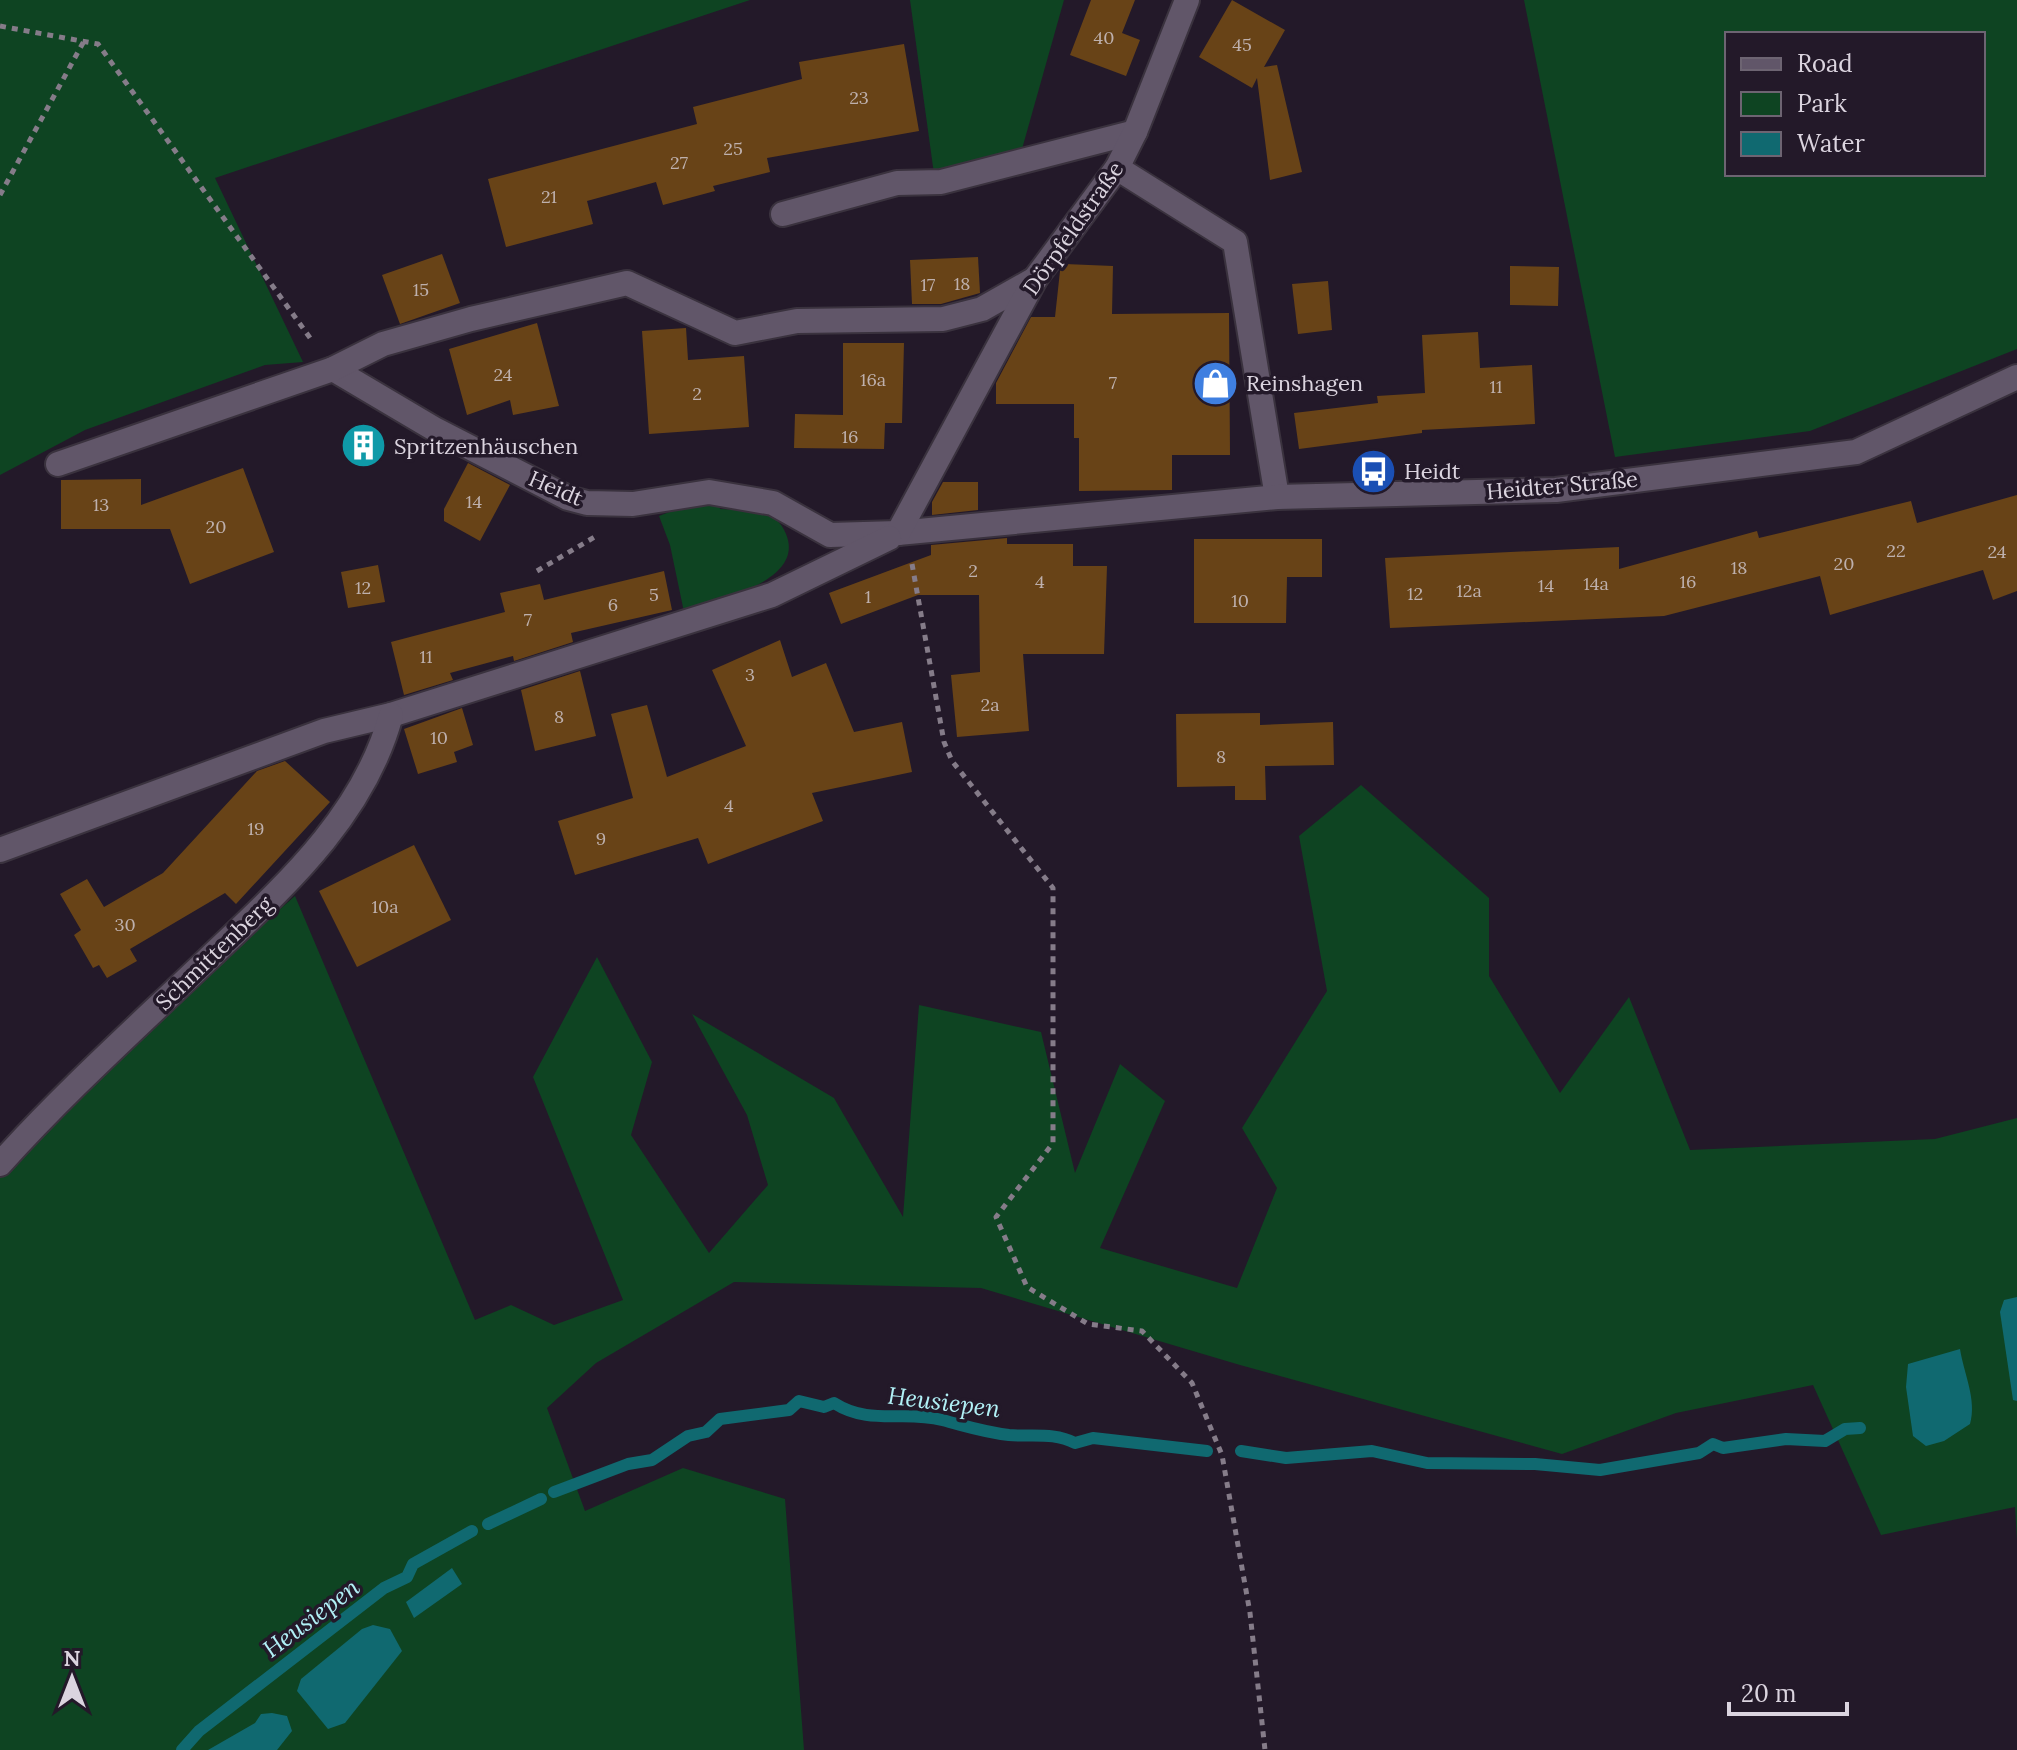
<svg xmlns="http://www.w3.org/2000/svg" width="2017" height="1750" viewBox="0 0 2017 1750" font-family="Lora,serif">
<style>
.green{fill:#0e4422;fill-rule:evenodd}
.water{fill:#106970}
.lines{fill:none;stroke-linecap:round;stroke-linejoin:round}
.stream{stroke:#106970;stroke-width:12}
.building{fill:#684317}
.minor-casing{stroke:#3a323e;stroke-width:28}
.path{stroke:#857c89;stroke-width:5;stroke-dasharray:6 6;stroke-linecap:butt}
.minor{stroke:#615669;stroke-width:24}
.labels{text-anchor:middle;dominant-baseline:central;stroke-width:7;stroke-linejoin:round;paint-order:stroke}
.number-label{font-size:18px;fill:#beb0ad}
.street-label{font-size:22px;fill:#dbd4df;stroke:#231929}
.poi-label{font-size:22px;fill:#dbd4df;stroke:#231929;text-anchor:start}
.water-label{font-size:24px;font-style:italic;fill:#b1f0f6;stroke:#231929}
</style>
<rect width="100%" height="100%" fill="#231929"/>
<!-- green -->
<g class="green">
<path d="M0 0H750L215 178 303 362 265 365 85 430 0 475Z"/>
<path d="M910 0H1064L1022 149 934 174Z"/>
<path d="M1524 0H2017V349L1810 431 1615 457ZM1727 34H1983V174H1727Z"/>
<path d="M676 503H719L720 509C744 511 776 507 786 534 806 582 716 600 684 612L670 545 659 516 677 509Z"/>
<path d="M1361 785 1489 898V976L1560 1093 1629 997 1690 1150 1935 1139 2017 1118V1540L2015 1507 1881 1535 1813 1385 1676 1413 1562 1454 1240 1365 981 1288 734 1282 596 1363 547 1408 585 1511 683 1468 785 1499 804 1750H0V1154L295 896 475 1320 511 1305 554 1325 623 1300 533 1077 597 957 652 1062 631 1135 709 1253 768 1185 747 1115 692 1014 834 1098 903 1217 919 1005 1041 1032 1075 1173 1120 1064 1165 1101 1100 1248 1237 1288 1277 1188 1242 1128 1327 991 1299 836Z"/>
</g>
<!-- water -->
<g class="water">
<path d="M2017 1297V1401L2013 1400 2000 1312 2004 1300Z"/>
<path d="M1960 1349C1964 1374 1977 1400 1970 1424L1944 1441 1926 1446 1913 1436 1906 1387 1908 1364Z"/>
<path d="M452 1568 462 1584 414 1618 406 1602Z"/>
<path d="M373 1625 390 1629 402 1651 345 1723 328 1729 297 1691 301 1679 362 1629Z"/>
<path d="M272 1713 287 1716 292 1731 277 1750H208L255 1723 261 1714Z"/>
</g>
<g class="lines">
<!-- stream -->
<g class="stream">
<path d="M1241 1451 1286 1458 1372 1451 1427 1463 1535 1464 1600 1470 1699 1453 1713 1444 1723 1448 1786 1439 1825 1441 1845 1429 1860 1428"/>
<path d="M554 1492 628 1464 652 1460 688 1436 706 1432 720 1419 789 1410 799 1401 824 1407 834 1403C870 1426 904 1410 942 1420 966 1426 983 1432 1009 1435 1032 1437 1054 1432 1075 1443L1093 1438 1207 1451"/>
<path d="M488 1524 541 1499"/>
<path d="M182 1750 199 1731 384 1588 407 1577 413 1564 472 1531"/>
</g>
</g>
<!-- building -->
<g class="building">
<path d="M1091 0H1135L1122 33 1140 40 1126 76 1070 55Z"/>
<path d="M1232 0 1285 30 1264 67 1277 65 1302 172 1270 180 1257 78 1252 88 1199 57Z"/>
<path d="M904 44 919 131 767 158 770 172 713 186 715 191 663 205 656 182 587 201 593 224 506 247 488 179 697 124 693 107 802 79 799 62Z"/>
<path d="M442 254 460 303 400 324 382 275Z"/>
<path d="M978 257 980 293 941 304H912L910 260Z"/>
<path d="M1065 264 1113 266 1112 314 1229 313 1230 455H1172V490L1079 491V438H1074V404H996V383L1031 317H1055L1060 271Z"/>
<path d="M1510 266 1559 267 1558 306 1510 305Z"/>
<path d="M1328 281 1332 330 1298 334 1292 284Z"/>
<path d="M537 323 559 406 513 415 510 400 467 415 449 349Z"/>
<path d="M686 328 688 360 744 356 749 427 649 434 642 331Z"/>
<path d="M1478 332 1480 368 1532 365 1535 424 1422 430V433L1299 449 1294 413 1378 403 1377 396 1425 393 1422 335Z"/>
<path d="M843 343H904L902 423H885L884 449 794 448 795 414 843 415Z"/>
<path d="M468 463 510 485 480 541 444 521V509Z"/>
<path d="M243 468 274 552 190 584 170 529H61V480L141 479V505Z"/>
<path d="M943 482H978V510L932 515V502Z"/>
<path d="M2017 495V591L1993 600 1983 570 1830 615 1820 576 1664 616 1390 628 1385 558 1619 547V569L1757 531 1759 538 1911 501 1917 523Z"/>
<path d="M1007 538V544H1073V566H1107L1104 654H1023L1029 731 957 737 951 675 980 672 979 595H918L841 624 829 593 931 555V545Z"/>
<path d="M1194 539H1322V577H1287L1286 623H1194Z"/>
<path d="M378 565 385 602 348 608 341 572Z"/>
<path d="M664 571 672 610 571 633 573 642 514 661 513 656 450 673 453 680 404 695 391 642 505 612 500 593 540 584 544 600Z"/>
<path d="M780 640 792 677 826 663 854 732 902 722 912 772 812 793 823 821 708 864 698 838 575 875 558 821 633 798 611 714 647 705 667 777 746 746 712 670Z"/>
<path d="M580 671 596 736 535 751 521 690Z"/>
<path d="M462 708 473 745 454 752 457 762 418 774 404 729Z"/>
<path d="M1260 713V725L1333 722 1334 765 1265 766 1266 800H1235V786L1177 787 1176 714Z"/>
<path d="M285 761 330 802 236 904 225 893 130 949 137 961 107 978 99 965 93 968 74 935 81 930 60 894 87 879 104 907 163 873 257 771Z"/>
<path d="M414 845 451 920 357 967 319 891Z"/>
</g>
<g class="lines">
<defs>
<g id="minor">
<path d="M1117 168 1235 242 1277 497"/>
<path d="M783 214 897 183 941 182 1135 132"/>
<path d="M333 369 436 430 568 498 587 503 633 504 709 492 773 503 830 535 898 533 1277 497 1556 490 1856 452 2017 377"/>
<path d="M58 464 333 369 383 344 471 319 627 283 735 333 797 321 943 319 982 309 1035 279"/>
<path d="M898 533 1035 279 1117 168 1135 132 1187 0"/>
<path d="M0 850 324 731 391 715 772 595 889 538"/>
<path d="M0 1164C64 1093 135 1029 204 963 279 891 363 819 391 715"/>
</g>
</defs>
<!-- minor casing -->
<use href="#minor" class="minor-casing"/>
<!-- path -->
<g class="path">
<path d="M0 26 98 44 313 342"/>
<path d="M0 195 84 41"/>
<path d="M912 564 944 742 952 761 1053 888V1143L996 1217 1027 1287 1088 1324 1142 1331 1192 1383 1222 1455 1250 1613 1265 1750"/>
<path d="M537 571 598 535"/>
</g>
<!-- minor -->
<use href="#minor" class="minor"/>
</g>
<!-- icons -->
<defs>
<symbol id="shop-disc" viewBox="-11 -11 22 22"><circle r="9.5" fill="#3f7fe0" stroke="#231929"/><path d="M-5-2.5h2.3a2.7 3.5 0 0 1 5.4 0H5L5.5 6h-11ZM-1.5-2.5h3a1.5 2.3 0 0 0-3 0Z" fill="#fff"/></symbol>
<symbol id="building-disc" viewBox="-11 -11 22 22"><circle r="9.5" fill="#0f9aa8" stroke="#231929"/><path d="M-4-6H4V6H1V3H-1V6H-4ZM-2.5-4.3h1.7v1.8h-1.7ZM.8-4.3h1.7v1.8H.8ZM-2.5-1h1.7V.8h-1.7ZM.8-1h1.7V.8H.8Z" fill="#fff"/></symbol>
<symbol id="bus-disc" viewBox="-11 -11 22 22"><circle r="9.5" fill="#1a4fb4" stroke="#231929"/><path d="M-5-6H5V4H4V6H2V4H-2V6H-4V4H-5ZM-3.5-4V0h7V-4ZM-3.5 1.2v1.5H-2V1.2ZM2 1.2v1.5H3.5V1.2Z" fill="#fff"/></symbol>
</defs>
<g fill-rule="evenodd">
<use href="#shop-disc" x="1190" y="358" width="51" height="51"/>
<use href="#building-disc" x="338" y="420" width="51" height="51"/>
<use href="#bus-disc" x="1348" y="446" width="51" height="51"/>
</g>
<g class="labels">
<!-- number labels -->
<g class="number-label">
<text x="1104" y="37">40</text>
<text x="1242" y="44">45</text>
<text x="859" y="97">23</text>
<text x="733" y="148">25</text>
<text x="679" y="162">27</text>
<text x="549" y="196">21</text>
<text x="962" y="283">18</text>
<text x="928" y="284">17</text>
<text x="421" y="289">15</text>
<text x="503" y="374">24</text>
<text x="873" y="379">16a</text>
<text x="1113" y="382">7</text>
<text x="1496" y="386">11</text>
<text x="697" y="393">2</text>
<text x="850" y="436">16</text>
<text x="474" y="501">14</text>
<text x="101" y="504">13</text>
<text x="216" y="526">20</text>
<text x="1896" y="550">22</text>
<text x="1997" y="551">24</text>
<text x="1844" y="563">20</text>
<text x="1739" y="567">18</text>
<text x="973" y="570">2</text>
<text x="1040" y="581">4</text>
<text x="1688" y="581">16</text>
<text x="1596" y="583">14a</text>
<text x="1546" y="585">14</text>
<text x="363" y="587">12</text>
<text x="1469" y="590">12a</text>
<text x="1415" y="593">12</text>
<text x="654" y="594">5</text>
<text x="868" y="596">1</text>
<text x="1240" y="600">10</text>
<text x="613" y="604">6</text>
<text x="528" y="619">7</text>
<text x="426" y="656">11</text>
<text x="750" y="674">3</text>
<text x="990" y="704">2a</text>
<text x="559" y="716">8</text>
<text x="439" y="737">10</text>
<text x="1221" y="756">8</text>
<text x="729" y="805">4</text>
<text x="256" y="828">19</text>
<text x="601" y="838">9</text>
<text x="385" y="906">10a</text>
<text x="125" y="924">30</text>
</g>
<!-- street labels -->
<g class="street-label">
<text transform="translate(1073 228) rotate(-55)">Dörpfeldstraße</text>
<text transform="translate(1562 485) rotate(-5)">Heidter Straße</text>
<text transform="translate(556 488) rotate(23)">Heidt</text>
<text transform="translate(214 953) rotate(-44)">Schmittenberg</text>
</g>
<!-- poi labels -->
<g class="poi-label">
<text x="1246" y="383">Reinshagen</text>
<text x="394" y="446">Spritzenhäuschen</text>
<text x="1404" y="471">Heidt</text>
</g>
<!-- water labels -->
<g class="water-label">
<text transform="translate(944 1402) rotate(7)">Heusiepen</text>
<text transform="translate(311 1618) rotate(-37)">Heusiepen</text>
</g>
</g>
<!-- legend -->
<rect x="1725" y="32" width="260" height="144" fill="#231929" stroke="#6d6472" stroke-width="2"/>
<rect x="1741" y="58" width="40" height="12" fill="#615669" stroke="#6d6472" stroke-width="2"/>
<text x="1797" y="72" font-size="24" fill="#dbd4df">Road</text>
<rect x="1741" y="92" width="40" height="24" fill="#0e4422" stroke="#6d6472" stroke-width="2"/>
<text x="1797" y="112" font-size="24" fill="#dbd4df">Park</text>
<rect x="1741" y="132" width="40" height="24" fill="#106970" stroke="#6d6472" stroke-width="2"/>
<text x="1797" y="152" font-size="24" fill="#dbd4df">Water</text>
<!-- north arrow -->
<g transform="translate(72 1678)" stroke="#231929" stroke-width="6" paint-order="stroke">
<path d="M0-6L14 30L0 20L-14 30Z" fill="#dbd4df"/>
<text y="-12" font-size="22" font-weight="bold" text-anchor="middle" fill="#dbd4df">N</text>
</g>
<!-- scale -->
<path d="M1729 1702v12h118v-12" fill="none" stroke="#dbd4df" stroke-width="4"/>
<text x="1741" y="1702" font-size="24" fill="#dbd4df" stroke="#231929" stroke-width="6" paint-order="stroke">20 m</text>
</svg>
